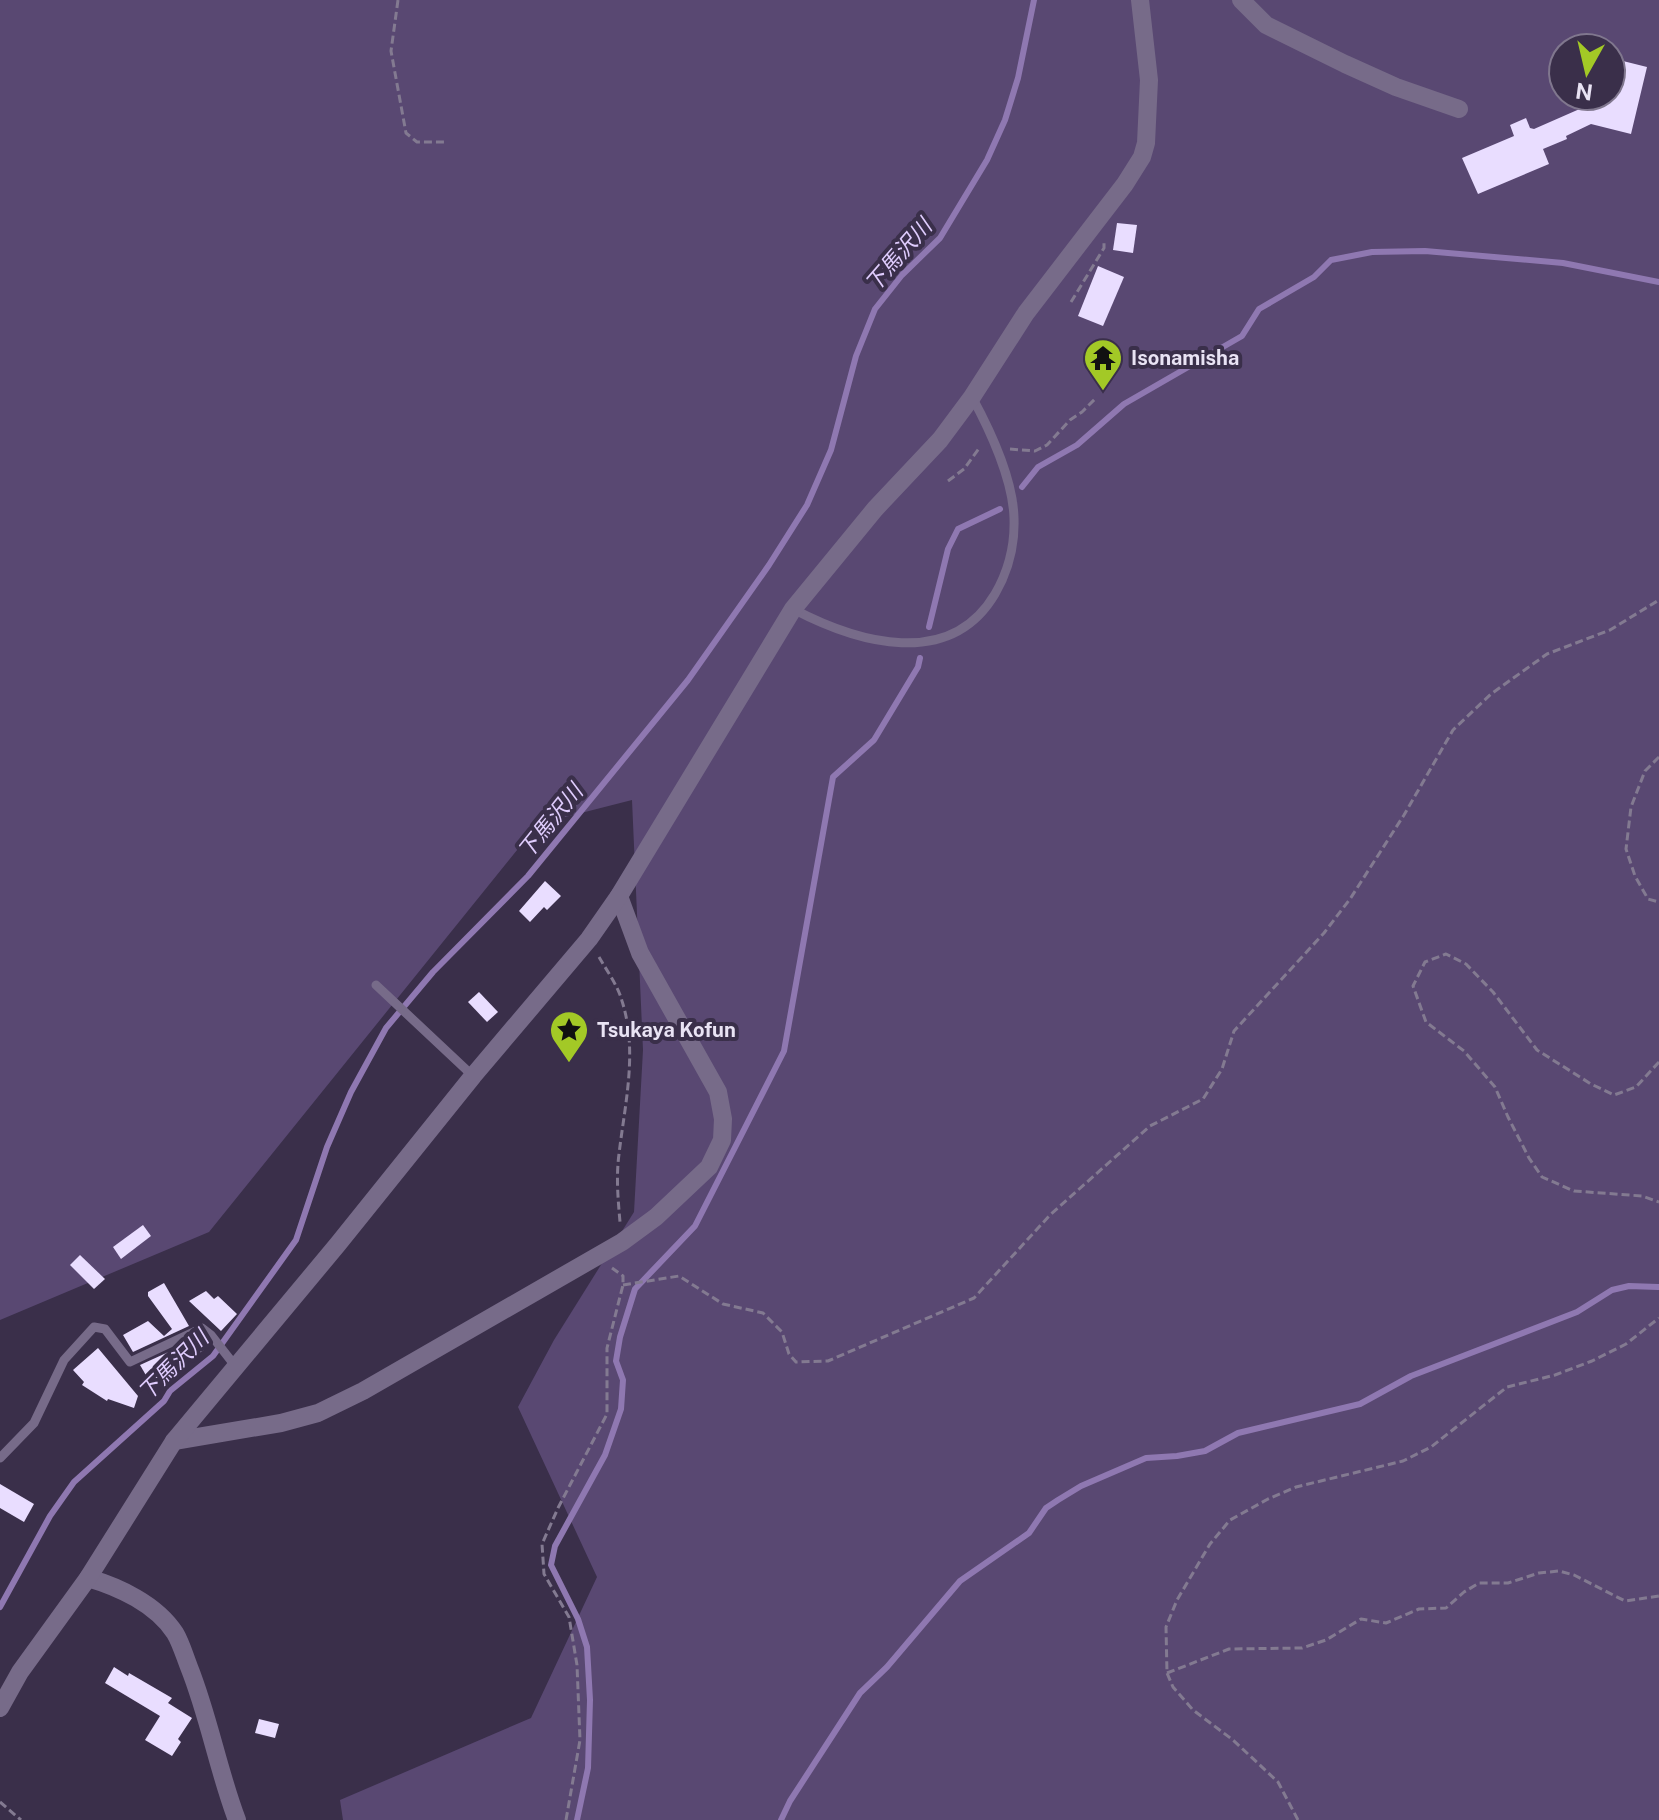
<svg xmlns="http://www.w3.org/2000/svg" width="1659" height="1820" viewBox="0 0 1659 1820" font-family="'Public Sans','Noto Sans JP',sans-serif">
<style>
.green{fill:#594872;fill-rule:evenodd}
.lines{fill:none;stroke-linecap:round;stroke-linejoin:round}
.stream{stroke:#8f78b1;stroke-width:6}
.building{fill:#e9ddff}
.path{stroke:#837a91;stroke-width:3;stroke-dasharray:8 4;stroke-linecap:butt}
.service{stroke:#776b89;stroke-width:9}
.minor{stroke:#776b89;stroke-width:18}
.labels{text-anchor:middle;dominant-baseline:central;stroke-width:8;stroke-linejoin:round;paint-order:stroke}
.poi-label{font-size:20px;font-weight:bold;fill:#e9e3f4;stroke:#3a2f4a;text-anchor:start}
.water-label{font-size:22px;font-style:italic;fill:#dfccfd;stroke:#3a2f4a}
</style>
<rect width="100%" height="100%" fill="#3a2f4a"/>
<!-- green -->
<path class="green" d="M0 0H1659V1820H343L340 1800 531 1718 597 1577 518 1407 554 1340 634 1212 643 1050 632 800 538 824 209 1232 0 1320ZM1563 48H1611V96H1563Z"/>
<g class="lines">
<!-- stream -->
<g class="stream">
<path d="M1022 487 1038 467 1077 445 1124 404 1242 336 1259 309 1314 277 1331 260 1372 252 1425 251 1563 263 1659 282"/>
<path d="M929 627 948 549 958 529 1000 509"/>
<path d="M0 1607 50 1516 74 1482 164 1401 170 1391 213 1356 296 1240 327 1147 351 1092 386 1028 433 972 528 876 688 680 769 565 807 505 831 450 856 356 875 309 902 275 940 238 987 160 1005 120 1018 78 1034 0"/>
<path d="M577 1820 588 1768 590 1700 587 1647 578 1619 551 1565 555 1546 605 1455 621 1409 623 1380 616 1361 620 1337 635 1289 695 1226 784 1051 833 777 874 740 918 667 920 658"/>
<path d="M781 1820 790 1801 860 1693 887 1667 960 1581 1029 1533 1046 1508 1058 1500 1081 1486 1146 1458 1177 1456 1205 1451 1238 1433 1360 1404 1411 1376 1577 1312 1612 1290 1629 1286 1658 1287"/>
</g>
</g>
<!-- building -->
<g class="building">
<path d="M1611 58 1647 67 1631 134 1591 124 1566 136 1567 139 1543 149 1549 164 1478 194 1462 158 1514 136 1510 125 1526 118 1530 128 1534 129 1591 104 1575 96H1611Z"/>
<path d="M1117 223 1137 225 1133 253 1113 250Z"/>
<path d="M1098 266 1124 277 1103 326 1078 316Z"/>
<path d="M545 881 561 896 547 910 544 907 530 922 519 911Z"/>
<path d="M479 992 498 1012 487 1022 468 1002Z"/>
<path d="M143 1225 151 1236 121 1259 113 1247Z"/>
<path d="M80 1255 105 1279 94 1289 70 1265Z"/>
<path d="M164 1283 189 1326 133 1352 123 1335 148 1321 164 1336 172 1329 148 1296V1292Z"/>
<path d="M206 1291 214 1299 218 1296 237 1314 221 1331 189 1301Z"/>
<path d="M197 1339 204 1350 151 1384 140 1365Z"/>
<path d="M98 1348 138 1396 134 1408 108 1399 107 1401 82 1385 84 1382 73 1370Z"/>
<path d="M0 1484 34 1504 24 1522 0 1508Z"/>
<path d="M114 1667 128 1676 129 1673 172 1698 168 1703 192 1718 178 1739 181 1742 172 1756 145 1740 160 1716 105 1683Z"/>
<path d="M259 1719 279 1724 275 1738 255 1733Z"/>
</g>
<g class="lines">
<!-- path -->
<g class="path">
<path d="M398 0 391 51 406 133 417 142H447"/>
<path d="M1071 302 1104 248V243"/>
<path d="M1010 449 1035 451 1047 445 1070 420 1082 412 1095 399"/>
<path d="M948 481 964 469 980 447"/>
<path d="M1659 757 1645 771 1631 807 1626 849 1635 876 1648 899 1659 902"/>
<path d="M599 957C607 971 618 986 622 1001 638 1051 625 1103 619 1154 616 1177 618 1199 620 1222"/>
<path d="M1659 1062 1636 1087 1614 1095 1591 1084 1537 1050 1493 992 1466 964 1446 954 1425 962 1413 986 1426 1022 1464 1051 1495 1087 1508 1117 1529 1158 1542 1177 1574 1191 1642 1196 1659 1202"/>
<path d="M623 1285 679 1276 723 1304 763 1313 782 1332 789 1354 796 1362 828 1361 974 1298 1050 1215 1150 1126 1203 1099 1222 1069 1234 1031 1324 933 1350 899 1404 815 1453 730 1491 694 1547 654 1610 630 1659 600"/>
<path d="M1167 1673 1229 1649 1302 1648 1326 1640 1361 1619 1386 1623 1419 1609 1446 1608 1464 1592 1479 1583H1508L1539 1573 1559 1571 1574 1575 1625 1601 1659 1596"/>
<path d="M0 1802 21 1820"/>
<path d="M566 1820 580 1740 577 1665 569 1617 544 1574 542 1544 558 1508 607 1414V1348L623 1285V1276L612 1268"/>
<path d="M1298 1820 1278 1782 1233 1740 1193 1710 1173 1687 1167 1673 1166 1627 1177 1600 1210 1544 1230 1520 1268 1499 1296 1487 1403 1461 1431 1447 1507 1387 1555 1375 1592 1361 1626 1344 1659 1318"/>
</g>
<!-- service -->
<g class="service">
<path d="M793 609C858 643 950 670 995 594 1009 570 1015 546 1014 518 1013 480 990 430 972 397"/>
<path d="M376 985 473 1076"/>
<path d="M0 1458 34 1423 64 1360 94 1327 105 1329 130 1362 202 1328 211 1335 236 1367"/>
</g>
<!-- minor -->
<g class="minor">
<path d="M1241 0 1266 25 1345 64 1396 87 1459 109"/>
<path d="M174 1441 281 1423 318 1413 363 1391 622 1242 656 1217 709 1167 722 1140 723 1119 718 1092 640 953 619 896"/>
<path d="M88 1578C119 1587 156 1604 175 1633 181 1643 185 1657 189 1667 209 1717 218 1770 237 1820"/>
<path d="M0 1708 20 1672 88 1578 174 1441 338 1244 473 1076 589 939 619 896 793 609 875 509 940 440 972 397 1026 313 1125 184 1142 157 1146 143 1149 80 1140 0"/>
</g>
</g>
<!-- icons -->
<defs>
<symbol id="temple-pin" viewBox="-11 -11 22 30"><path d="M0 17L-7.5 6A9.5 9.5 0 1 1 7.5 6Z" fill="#a3c926" stroke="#3a2f4a"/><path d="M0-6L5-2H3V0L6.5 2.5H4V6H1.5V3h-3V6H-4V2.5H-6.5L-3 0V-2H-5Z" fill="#111"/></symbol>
<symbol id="sight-pin" viewBox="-11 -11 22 30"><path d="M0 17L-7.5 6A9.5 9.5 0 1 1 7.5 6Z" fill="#a3c926" stroke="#3a2f4a"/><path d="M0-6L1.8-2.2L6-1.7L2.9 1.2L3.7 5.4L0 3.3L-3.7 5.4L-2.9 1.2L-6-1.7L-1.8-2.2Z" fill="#111"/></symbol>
</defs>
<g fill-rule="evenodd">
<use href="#temple-pin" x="1081" y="336" width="44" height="60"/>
<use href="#sight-pin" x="547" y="1008" width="44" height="60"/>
</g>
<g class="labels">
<!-- poi labels -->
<g class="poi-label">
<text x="1131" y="358">Isonamisha</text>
<text x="597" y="1030">Tsukaya Kofun</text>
</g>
<!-- water labels -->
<g class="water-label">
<text transform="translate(898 255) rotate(-49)">下馬沢川</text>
<text transform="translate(550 821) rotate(-51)">下馬沢川</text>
<text transform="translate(173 1365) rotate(-45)">下馬沢川</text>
</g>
</g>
<!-- north arrow -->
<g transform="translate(1587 72) rotate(188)"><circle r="38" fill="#3a2f4a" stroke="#80778e" stroke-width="2"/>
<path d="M0-6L14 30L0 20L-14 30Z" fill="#a3c926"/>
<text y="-12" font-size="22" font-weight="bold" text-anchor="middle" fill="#e9e3f4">N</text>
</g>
</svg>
